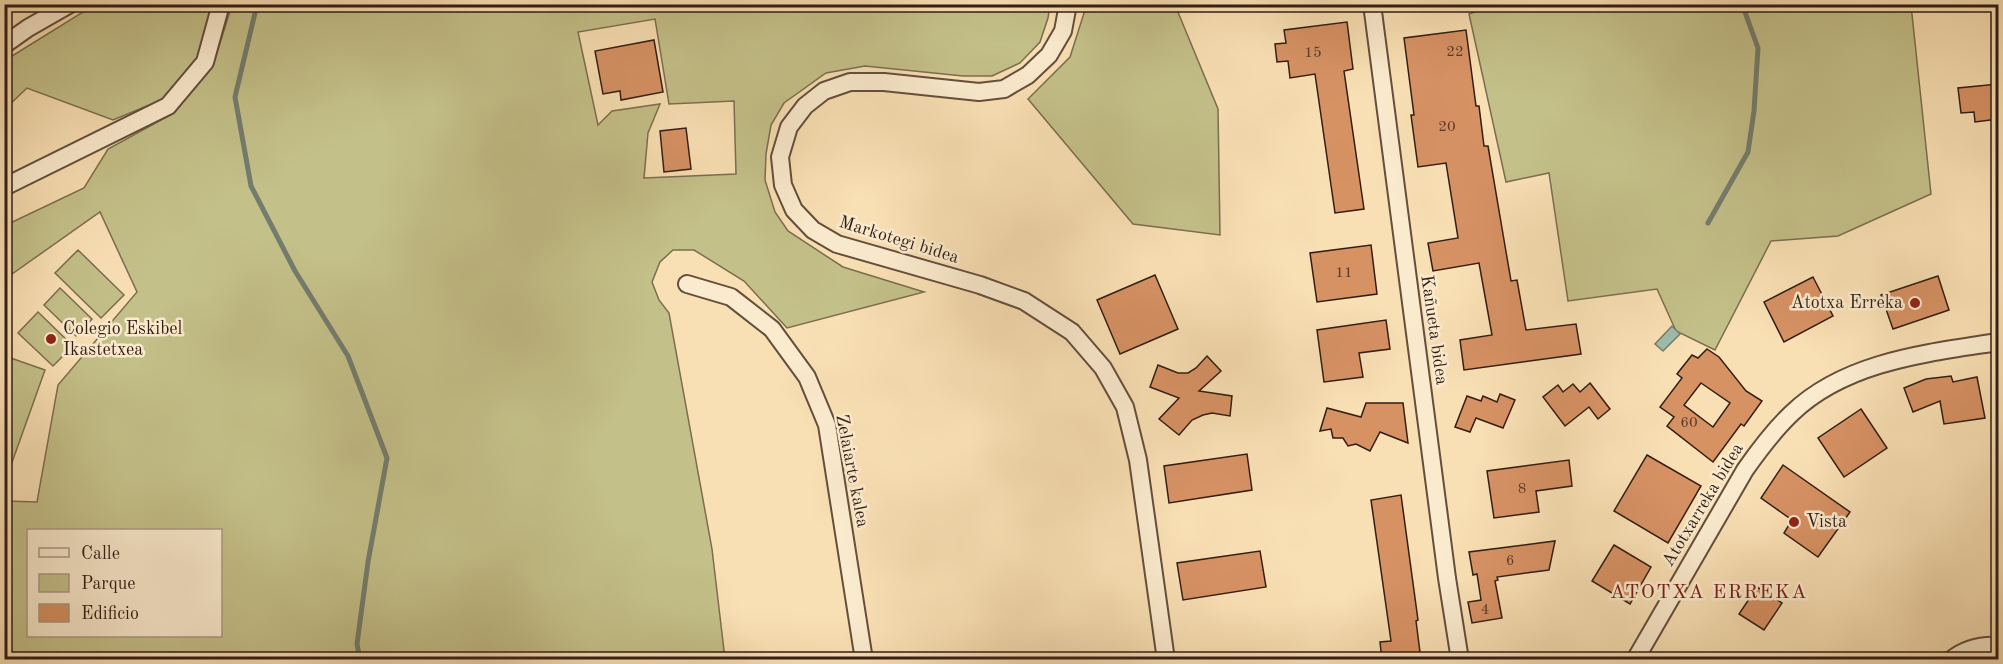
<svg xmlns="http://www.w3.org/2000/svg" width="2003" height="664" viewBox="0 0 2003 664" font-family="'Old Standard TT',serif">
<style>
.green{fill:#c4c089;stroke:#7b6e4e;stroke-width:1.5;fill-rule:evenodd}
.water{fill:#9ebda9;stroke:#737d6d;stroke-width:1.5}
.lines{fill:none;stroke-linecap:round;stroke-linejoin:round}
.stream{stroke:#737d6d;stroke-width:5}
.building{fill:#d79264;stroke:#321d14;stroke-width:1.5;fill-rule:evenodd}
.street-casing{stroke:#644e3c;stroke-width:20}
.street{stroke:#fbebce;stroke-width:16}
.poi-dot{fill:#8f2418;stroke:#fbebce;stroke-width:2}
.labels{text-anchor:middle;dominant-baseline:central;stroke-width:5;stroke-linejoin:round;paint-order:stroke}
.number-label{font-size:15px;fill:#5b3a28}
.street-label{font-size:18px;fill:#321d14;stroke:#fbebce}
.poi-label{font-size:18px;fill:#321d14;stroke:#fbebce;text-anchor:start}
.neighbourhood-label{font-size:20px;letter-spacing:1.5px;fill:#7a1f14;stroke:#fbebce}
</style>
<rect width="100%" height="100%" fill="#f9e0b4"/>
<filter id="stains"><feTurbulence type="fractalNoise" baseFrequency=".00333" numOctaves="4"/><feColorMatrix values="0 0 0 0 .2 0 0 0 0 .09 0 0 0 0 .02 0 0 0 .5 -.17"/></filter>
<radialGradient id="worn" r=".72"><stop offset=".6" stop-color="#630" stop-opacity="0"/><stop offset="1" stop-color="#630" stop-opacity=".3"/></radialGradient>
<!-- green -->
<g class="green">
<path d="M1497 4 1911 5 1931 194 1838 236 1771 241 1715 350 1676 331 1657 289 1568 301 1549 173 1506 182 1469 14Z"/>
<path d="M93 5H215L200 55 164 99 113 120 27 88 5 109 4 61 88 9Z"/>
<path d="M232 5H1050L1048 18 1040 42 1020 63 992 76H963L865 66 826 73 784 103 771 125 766 154 765 180 775 212 788 231 843 267 924 292 787 328 744 281 694 250H673L660 262 652 282 659 300 669 313 712 549 725 659H5V501L37 502 58 385 137 292 100 212 12 274 5 263 4 226 84 188 108 149 174 113 213 65ZM655 19 669 104 734 101 736 174 644 178 648 133 660 104 612 111 598 125 578 32ZM28 530H220V636H28Z"/>
<path d="M1084 5H1175L1218 109 1220 235 1133 224 1028 99 1070 57 1085 10Z"/>
<path d="M78 250 124 295 101 318 55 273Z"/>
<path d="M60 288 92 319 76 336 44 305Z"/>
<path d="M38 312 73 346 53 366 18 333Z"/>
<path d="M5 356 45 370 10 468 5 466Z"/>
</g>
<!-- water -->
<path class="water" d="M1672 326 1680 334 1663 351 1655 344Z"/>
<g class="lines">
<!-- stream -->
<g class="stream">
<path d="M255 13 235 97 251 186 295 271 348 356 387 458 368 562 357 644 360 660"/>
<path d="M1708 223 1748 152 1754 111 1758 48 1742 4"/>
</g>
</g>
<!-- building -->
<g class="building">
<path d="M1347 22 1353 69 1344 71 1364 209 1335 213 1315 74 1290 78 1288 61 1277 62 1275 44 1286 43 1284 30Z"/>
<path d="M1466 30 1476 106H1479L1484 146H1488L1511 281 1517 280 1526 330 1576 324 1581 354 1464 370 1460 340 1492 335 1479 263 1433 271 1428 243 1458 238 1446 163 1418 167 1411 115H1414L1404 38Z"/>
<path d="M654 40 663 92 621 100 620 91 603 94 595 51Z"/>
<path d="M1998 84V119L1975 122 1974 112 1961 113 1958 88Z"/>
<path d="M686 128 691 169 664 172 660 131Z"/>
<path d="M1371 245 1377 294 1317 302 1310 253Z"/>
<path d="M1155 275 1178 329 1120 354 1097 300Z"/>
<path d="M1938 276 1949 310 1893 329 1881 295Z"/>
<path d="M1813 277 1833 316 1784 342 1764 302Z"/>
<path d="M1386 320 1390 349 1359 353 1363 377 1324 382 1317 330Z"/>
<path d="M1707 349 1719 357 1746 391 1762 401 1744 426 1741 424 1713 462 1667 426 1674 417 1660 407 1682 378 1677 374 1692 355 1698 358ZM1701 383 1730 403 1713 427 1684 405Z"/>
<path d="M1207 356 1221 371 1199 391 1232 396 1230 416 1212 413 1203 415 1192 420 1179 435 1159 419 1179 398 1150 387 1158 365 1178 373H1188L1196 368Z"/>
<path d="M1951 376 1953 382 1977 377 1985 418 1944 424 1940 401 1913 412 1904 388 1926 379Z"/>
<path d="M1590 383 1610 409 1598 419 1589 407 1565 426 1543 397 1558 385 1563 392 1573 384 1580 392Z"/>
<path d="M1500 394 1515 400 1503 428 1476 418 1470 432 1455 427 1467 396 1481 401 1483 396 1497 402Z"/>
<path d="M1366 403H1403L1408 443 1380 432 1370 451 1356 444 1348 446 1343 438H1333L1331 429 1320 431 1327 408 1361 417Z"/>
<path d="M1861 409 1887 448 1844 477 1818 438Z"/>
<path d="M1247 454 1252 490 1169 503 1164 466Z"/>
<path d="M1647 455 1701 486 1668 543 1614 511Z"/>
<path d="M1569 460 1572 486 1536 491 1539 512 1494 518 1487 471Z"/>
<path d="M1783 465 1850 512 1818 557 1784 533 1792 520 1761 498Z"/>
<path d="M1401 495 1418 620 1416 621 1421 660H1382L1380 642 1391 641 1371 500Z"/>
<path d="M1555 541 1549 570 1497 577 1498 580 1495 581 1502 618 1472 623 1468 602 1481 600 1477 574 1473 575 1469 552Z"/>
<path d="M1614 545 1651 567 1630 604 1592 581Z"/>
<path d="M1260 551 1266 587 1183 600 1177 563Z"/>
<path d="M1757 587 1782 603 1764 630 1739 614Z"/>
</g>
<g class="lines">
<defs>
<g id="street">
<path d="M1068 4 1063 31 1049 55 1028 75 1004 89 979 92 884 82H850L824 91 805 106 789 127 780 157 783 185 794 210 813 230 837 244 980 285 1024 301 1072 332 1103 368 1125 407 1138 460 1166 660"/>
<path d="M1372 4 1447 578 1460 660"/>
<path d="M4 45 28 28 70 4"/>
<path d="M4 187 168 106 205 62 221 4"/>
<path d="M687 284 731 297 772 329 807 377 827 425 864 660"/>
<path d="M1635 660 1745 470C1759 450 1774 430 1792 413 1846 361 1928 353 1998 342"/>
<path d="M1951 660C1965 649 1982 645 1998 646"/>
</g>
</defs>
<!-- street casing -->
<use href="#street" class="street-casing"/>
<!-- street -->
<use href="#street" class="street"/>
</g>
<!-- markers -->
<g class="poi-dot">
<circle cx="1915" cy="303" r="6"/>
<circle cx="51" cy="339" r="6"/>
<circle cx="1794" cy="522" r="6"/>
</g>
<g class="labels">
<!-- number labels -->
<g class="number-label">
<text x="1455" y="52">22</text>
<text x="1313" y="53">15</text>
<text x="1447" y="127">20</text>
<text x="1344" y="273">11</text>
<text x="1689" y="423">60</text>
<text x="1522" y="489">8</text>
<text x="1510" y="561">6</text>
<text x="1485" y="610">4</text>
</g>
<!-- street labels -->
<g class="street-label">
<text transform="translate(899 240) rotate(17)">Markotegi bidea</text>
<text transform="translate(1434 330) rotate(82)">Kañueta bidea</text>
<text transform="translate(852 471) rotate(79)">Zelaiarte kalea</text>
<text transform="translate(1703 505) rotate(-59)">Atotxarreka bidea</text>
</g>
<!-- poi labels -->
<g class="poi-label">
<text x="1903" y="303" text-anchor="end">Atotxa Erreka</text>
<text x="63" y="329">Colegio Eskibel<tspan x="63" dy="21">Ikastetxea</tspan></text>
<text x="1806" y="522">Vista</text>
</g>
<!-- neighbourhood labels -->
<g class="neighbourhood-label">
<text x="1709" y="593">ATOTXA ERREKA</text>
</g>
</g>
<!-- margin -->
<rect width="2003" height="664" fill="none" stroke="#f9e0b4" stroke-width="24"/>
<rect x="6" y="6" width="1991" height="652" fill="none" stroke="#321d14" stroke-width="3"/>
<rect x="12" y="12" width="1979" height="640" fill="none" stroke="#321d14" stroke-width="1.5"/>
<!-- legend -->
<rect x="27" y="529" width="195" height="108" fill="#fbebce" stroke="#ab9984" stroke-width="1.5"/>
<rect x="39" y="548" width="30" height="9" fill="#fbebce" stroke="#ab9984" stroke-width="1.5"/>
<text x="81" y="559" font-size="18" fill="#321d14">Calle</text>
<rect x="39" y="574" width="30" height="18" fill="#c4c089" stroke="#ab9984" stroke-width="1.5"/>
<text x="81" y="589" font-size="18" fill="#321d14">Parque</text>
<rect x="39" y="604" width="30" height="18" fill="#d79264" stroke="#ab9984" stroke-width="1.5"/>
<text x="81" y="619" font-size="18" fill="#321d14">Edificio</text>
<rect width="100%" height="100%" filter="url(#stains)"/>
<rect width="100%" height="100%" fill="url(#worn)"/>
</svg>
